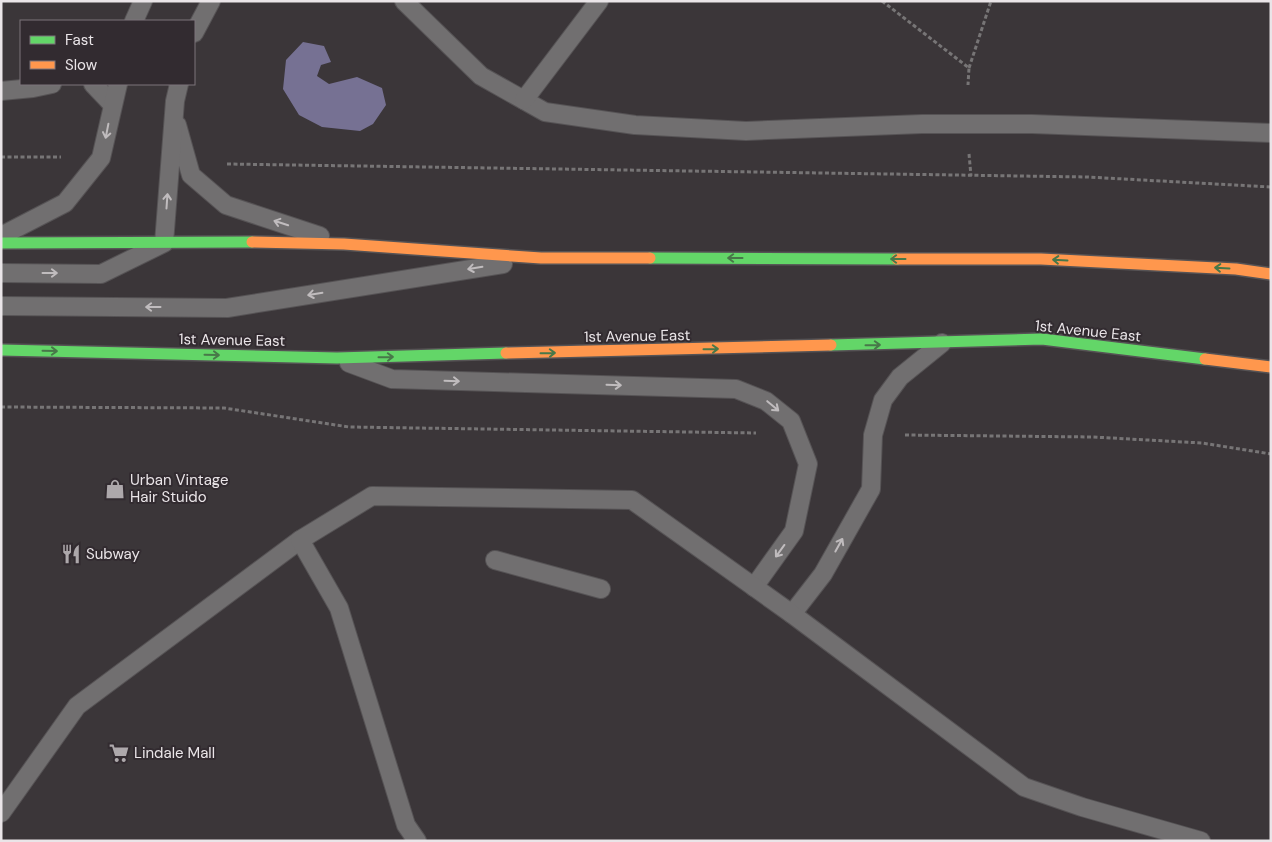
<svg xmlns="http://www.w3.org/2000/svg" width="1272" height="842" viewBox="0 0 1272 842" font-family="'DM Sans',sans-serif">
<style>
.water{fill:#767193}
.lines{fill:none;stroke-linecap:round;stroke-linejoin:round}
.lane-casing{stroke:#565355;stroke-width:20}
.fast-casing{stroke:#565355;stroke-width:14}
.slow-casing{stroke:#565355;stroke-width:14}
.path{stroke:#777576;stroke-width:3;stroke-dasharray:4 2.5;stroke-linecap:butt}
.lane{stroke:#716f70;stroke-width:18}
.fast{stroke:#63d668;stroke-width:11}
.slow{stroke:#ff974d;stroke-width:11}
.oneway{stroke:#c0bcbe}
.oneway2{stroke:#487849}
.labels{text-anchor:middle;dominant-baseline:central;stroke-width:4;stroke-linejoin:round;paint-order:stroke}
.street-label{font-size:15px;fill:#eae5e8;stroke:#322b30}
.poi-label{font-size:15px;fill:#eae5e8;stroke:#322b30;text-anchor:start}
</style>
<rect width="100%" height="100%" fill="#3b3639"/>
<!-- water -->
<path class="water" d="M303 42 324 46 331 62 321 65 317 76 329 84 357 77 382 88 386 105 373 124 360 131 322 127 299 115 283 89 286 60Z"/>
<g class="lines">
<defs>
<g id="lane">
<path d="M404 1 481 76 545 112 635 125 746 131 922 124H1032L1271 133"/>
<path d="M134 21 143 1"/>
<path d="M194 33 211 1"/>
<path d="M93 84 112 104"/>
<path d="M1 91 33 88 52 84"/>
<path d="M524 100 599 1"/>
<path d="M177 125 191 175 226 205 320 236"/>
<path d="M1 236 65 203 101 158 118 84"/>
<path d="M1 273 101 274 164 243 175 101 179 84"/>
<path d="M1 306 227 308 503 264"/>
<path d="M349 363 392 379 736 389 766 401 791 421 808 464 794 531 754 587"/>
<path d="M495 560 601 589"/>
<path d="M792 614 823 574 871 489 873 435 883 400 900 377 942 343"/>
<path d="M1 813 77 706 300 540"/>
<path d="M417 841 406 825 339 608 300 540 372 496 632 500 792 614 1024 787 1082 807 1201 841"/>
</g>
<g id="fast">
<path d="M1 243 252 242"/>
<path d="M650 258 897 259"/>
<path d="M831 345 1042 339 1205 359"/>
<path d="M1 350 337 358 506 353"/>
</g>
<g id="slow">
<path d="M252 242 344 244 541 258H650"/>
<path d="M897 259H1041L1236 269 1271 274"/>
<path d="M506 353 831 345"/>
<path d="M1205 359 1271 367"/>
</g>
</defs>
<!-- lane casing -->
<use href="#lane" class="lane-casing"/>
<!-- fast casing -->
<use href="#fast" class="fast-casing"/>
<!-- slow casing -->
<use href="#slow" class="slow-casing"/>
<!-- path -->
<g class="path">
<path d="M882 1 969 68 968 85"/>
<path d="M969 68 991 1"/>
<path d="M969 154 971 176"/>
<path d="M1 157H61"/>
<path d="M227 164 1087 177 1271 187"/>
<path d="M1 407 224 408 349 427 756 433"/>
<path d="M905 435 1093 437 1202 443 1271 454"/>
</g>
<!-- lane -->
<use href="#lane" class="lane"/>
<!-- fast -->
<use href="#fast" class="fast"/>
<!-- slow -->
<use href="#slow" class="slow"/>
</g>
<!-- one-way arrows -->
<defs><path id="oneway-shaft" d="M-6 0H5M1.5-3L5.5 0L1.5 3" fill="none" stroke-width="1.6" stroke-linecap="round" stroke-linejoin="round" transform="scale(1.25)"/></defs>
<g class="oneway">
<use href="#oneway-shaft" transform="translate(107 131) rotate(101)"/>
<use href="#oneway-shaft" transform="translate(167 201) rotate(-86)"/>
<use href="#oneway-shaft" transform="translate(281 223) rotate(-162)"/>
<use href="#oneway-shaft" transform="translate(475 268) rotate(171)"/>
<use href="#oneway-shaft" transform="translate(50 273)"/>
<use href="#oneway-shaft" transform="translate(315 294) rotate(171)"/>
<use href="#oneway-shaft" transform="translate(153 307) rotate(-180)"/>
<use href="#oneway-shaft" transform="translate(452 381) rotate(2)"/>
<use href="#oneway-shaft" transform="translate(614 385) rotate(2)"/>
<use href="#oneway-shaft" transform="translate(773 406) rotate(40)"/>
<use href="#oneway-shaft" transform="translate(839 545) rotate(-61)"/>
<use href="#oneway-shaft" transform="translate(780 551) rotate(126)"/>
</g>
<g class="oneway2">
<use href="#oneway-shaft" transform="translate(735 258) rotate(-180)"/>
<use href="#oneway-shaft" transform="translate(898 259) rotate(-180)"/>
<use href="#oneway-shaft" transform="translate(1060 260) rotate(-177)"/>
<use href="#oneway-shaft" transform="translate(1222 268) rotate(-177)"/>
<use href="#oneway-shaft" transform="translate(873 345) rotate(-1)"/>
<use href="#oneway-shaft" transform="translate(711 349) rotate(-1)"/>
<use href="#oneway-shaft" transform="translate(50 351) rotate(1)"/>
<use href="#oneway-shaft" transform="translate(548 353) rotate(-1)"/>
<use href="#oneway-shaft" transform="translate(212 355) rotate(1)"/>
<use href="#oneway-shaft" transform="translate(386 357) rotate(-1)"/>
</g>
<!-- icons -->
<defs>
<symbol id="shop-bare" viewBox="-9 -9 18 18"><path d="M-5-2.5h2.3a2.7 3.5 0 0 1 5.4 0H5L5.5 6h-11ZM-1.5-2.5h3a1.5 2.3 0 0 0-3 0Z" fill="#ada8ab" stroke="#322b30" stroke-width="2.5" paint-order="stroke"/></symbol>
<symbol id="restaurant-bare" viewBox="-9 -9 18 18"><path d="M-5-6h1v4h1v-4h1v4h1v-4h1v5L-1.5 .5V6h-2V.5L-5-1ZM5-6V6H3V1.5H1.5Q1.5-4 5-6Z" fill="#ada8ab" stroke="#322b30" stroke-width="2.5" paint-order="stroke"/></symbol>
<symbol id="supermarket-bare" viewBox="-9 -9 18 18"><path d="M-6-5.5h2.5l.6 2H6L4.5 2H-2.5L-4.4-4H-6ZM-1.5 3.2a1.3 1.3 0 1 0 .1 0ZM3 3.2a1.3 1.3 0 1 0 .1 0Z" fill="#ada8ab" stroke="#322b30" stroke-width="2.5" paint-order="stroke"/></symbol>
</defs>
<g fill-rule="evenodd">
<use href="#shop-bare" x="101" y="475" width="28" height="28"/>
<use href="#restaurant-bare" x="57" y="540" width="28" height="28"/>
<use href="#supermarket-bare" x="105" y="739" width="28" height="28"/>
</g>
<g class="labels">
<!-- street labels -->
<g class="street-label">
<text transform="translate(1088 331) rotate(6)">1st Avenue East</text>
<text transform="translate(637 336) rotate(-1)">1st Avenue East</text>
<text transform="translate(232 340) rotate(1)">1st Avenue East</text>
</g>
<!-- poi labels -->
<g class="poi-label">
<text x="130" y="480">Urban Vintage<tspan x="130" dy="17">Hair Stuido</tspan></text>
<text x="86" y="554">Subway</text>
<text x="134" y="753">Lindale Mall</text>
</g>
</g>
<!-- border -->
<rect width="1272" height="842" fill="none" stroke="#eae5e8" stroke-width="5"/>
<!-- legend -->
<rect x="20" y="20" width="175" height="65" fill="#322b30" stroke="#7c757a"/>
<rect x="30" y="36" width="25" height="8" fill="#63d668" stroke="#7c757a"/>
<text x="65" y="45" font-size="15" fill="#eae5e8">Fast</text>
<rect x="30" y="61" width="25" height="8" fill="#ff974d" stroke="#7c757a"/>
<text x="65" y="70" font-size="15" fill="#eae5e8">Slow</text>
</svg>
